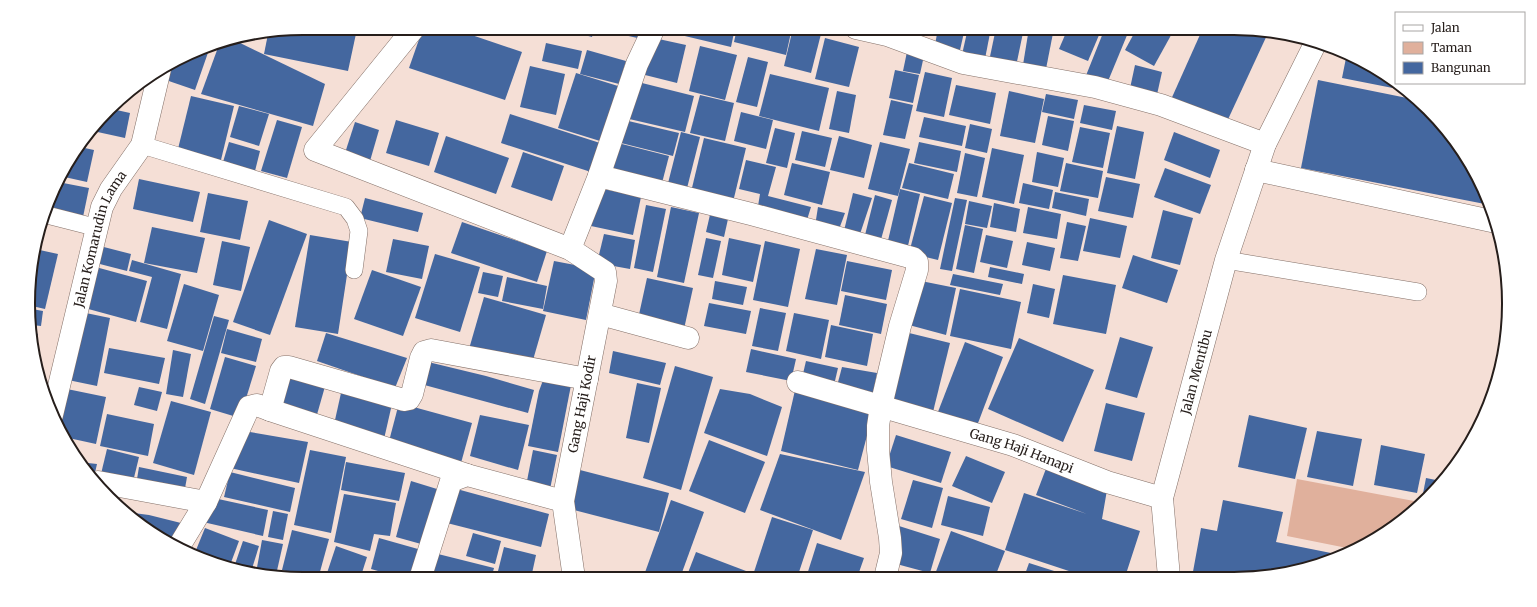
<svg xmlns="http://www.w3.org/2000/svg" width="1537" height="607" viewBox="0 0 1537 607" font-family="Merriweather,serif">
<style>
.green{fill:#e0b09c}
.building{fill:#44679f}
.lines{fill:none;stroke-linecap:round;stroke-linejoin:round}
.service-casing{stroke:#847169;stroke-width:18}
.minor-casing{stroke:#847169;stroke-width:23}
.tertiary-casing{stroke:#847169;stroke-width:23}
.service{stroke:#fff;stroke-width:17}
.minor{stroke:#fff;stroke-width:22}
.tertiary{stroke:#fff;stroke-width:22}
.labels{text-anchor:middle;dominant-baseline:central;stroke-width:4;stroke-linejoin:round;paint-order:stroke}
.street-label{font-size:13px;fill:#261e1b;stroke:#fff}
.rim{fill:none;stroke:#261e1b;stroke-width:2}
</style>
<rect width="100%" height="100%" fill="#f5dfd6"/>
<!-- green -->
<path class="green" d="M1297 479 1414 501 1411 513 1357 550 1287 536Z"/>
<!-- building -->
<g class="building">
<path d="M304 28 357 29 348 71 264 54 268 34Z"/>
<path d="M423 28H451L522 52 505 100 409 68Z"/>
<path d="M558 28H594L592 37Z"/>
<path d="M606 28H645L642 39 606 31Z"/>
<path d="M669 28H735L731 47 668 32Z"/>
<path d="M737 28H792L786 55 734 42Z"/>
<path d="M793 28 821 34 811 73 784 66Z"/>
<path d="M891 28H916L913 39Z"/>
<path d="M938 28H965L960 50 935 45Z"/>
<path d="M968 28H991L984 64 961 59Z"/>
<path d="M996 28H1024L1015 71 988 66Z"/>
<path d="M1029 28H1054L1045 74 1022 71Z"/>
<path d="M1068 28H1102L1088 61 1059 49Z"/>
<path d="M1105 28H1130L1106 86 1085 78Z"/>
<path d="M1137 28H1175L1154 66 1125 50Z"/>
<path d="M1203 28H1234L1268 33 1224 128 1169 104Z"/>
<path d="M654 38 686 45 677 83 645 75Z"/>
<path d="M825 38 859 47 849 87 815 79Z"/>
<path d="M234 40 325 84 313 126 201 94 220 42Z"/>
<path d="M546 43 582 51 578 69 542 61Z"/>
<path d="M211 44 195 90 160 78 166 65Z"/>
<path d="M700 46 737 55 725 100 689 91Z"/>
<path d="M908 47 925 51 920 74 903 71Z"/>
<path d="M587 50 626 61 619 84 580 74Z"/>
<path d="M1347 53 1356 57 1396 82V83L1401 85 1408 91 1342 78Z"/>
<path d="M748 57 768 62 757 107 736 102Z"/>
<path d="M1135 65 1162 72 1156 99 1129 93Z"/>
<path d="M530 66 565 74 556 115 520 107Z"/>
<path d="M895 70 919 75 913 103 889 98Z"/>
<path d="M925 72 952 78 944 117 916 111Z"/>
<path d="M576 73 618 86 600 141 558 128Z"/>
<path d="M770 74 829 88 819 131 759 116Z"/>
<path d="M1318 80 1417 100 1441 122 1472 166 1490 205 1301 168Z"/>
<path d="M634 81 694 96 685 132 625 118Z"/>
<path d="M956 85 996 93 990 124 949 115Z"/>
<path d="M837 91 856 95 849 133 829 129Z"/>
<path d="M1009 91 1044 99 1035 143 1000 136Z"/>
<path d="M1046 94 1078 100 1074 119 1042 112Z"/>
<path d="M700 95 734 103 725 141 690 133Z"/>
<path d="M191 96 234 106 220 164 177 153Z"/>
<path d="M891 100 913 105 905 139 883 135Z"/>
<path d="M1084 105 1116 111 1112 130 1080 123Z"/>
<path d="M239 106 269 114 259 146 230 137Z"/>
<path d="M112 109 130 113 125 138 93 131Z"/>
<path d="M741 112 773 120 766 149 734 141Z"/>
<path d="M510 114 600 143 591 172 501 143Z"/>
<path d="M1048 116 1074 121 1068 151 1042 145Z"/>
<path d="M924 117 966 126 962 146 919 137Z"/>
<path d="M620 119 679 133 673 156 613 141Z"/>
<path d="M277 120 302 127 287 178 261 171Z"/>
<path d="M396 120 439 133 429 166 386 153Z"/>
<path d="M355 122 379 130 370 161 345 153Z"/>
<path d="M970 124 992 129 987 153 965 148Z"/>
<path d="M1117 126 1144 132 1135 179 1107 173Z"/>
<path d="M1080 127 1110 133 1103 168 1072 162Z"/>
<path d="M775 128 795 133 787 168 766 163Z"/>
<path d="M802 131 832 138 825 167 795 160Z"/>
<path d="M681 132 700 137 685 196 666 191Z"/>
<path d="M1174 132 1220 150 1210 178 1164 160Z"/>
<path d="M446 136 509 158 496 194 434 172Z"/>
<path d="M839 136 872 145 864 178 830 170Z"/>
<path d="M704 138 746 148 733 202 691 192Z"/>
<path d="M229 142 260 151 255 171 223 162Z"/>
<path d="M880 142 910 149 898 196 868 189Z"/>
<path d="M919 142 961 151 957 172 914 163Z"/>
<path d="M618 143 669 156 662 183 610 171Z"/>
<path d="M80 147 94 150 87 182 60 176 65 166Z"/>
<path d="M992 148 1024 155 1014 204 982 197Z"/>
<path d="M523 152 564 166 552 201 511 187Z"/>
<path d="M1037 152 1064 158 1058 187 1032 182Z"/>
<path d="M965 153 985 158 977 197 957 193Z"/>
<path d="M746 160 776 167 768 196 811 207 806 223 757 212 760 194 739 189Z"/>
<path d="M792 163 830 172 822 205 784 195Z"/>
<path d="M909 163 954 174 948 199 902 188Z"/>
<path d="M1066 163 1103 171 1098 198 1060 191Z"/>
<path d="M1165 168 1211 185 1200 214 1154 197Z"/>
<path d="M1106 177 1140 184 1133 218 1098 211Z"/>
<path d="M139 179 200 192 193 222 133 209Z"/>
<path d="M58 182 89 188 83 217 51 211Z"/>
<path d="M1023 183 1053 190 1049 209 1019 203Z"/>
<path d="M599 188 641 197 633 235 591 226Z"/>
<path d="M900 189 920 194 907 250 887 245Z"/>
<path d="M1055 192 1089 199 1086 216 1052 208Z"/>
<path d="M208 193 248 201 240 240 200 232Z"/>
<path d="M853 193 872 198 858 240 843 235Z"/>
<path d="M875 195 892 200 880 243 864 239Z"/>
<path d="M924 196 952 203 938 260 909 253Z"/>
<path d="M365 198 423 213 418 232 360 218Z"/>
<path d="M955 198 967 200 952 271 940 269Z"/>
<path d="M969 201 992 206 987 228 965 224Z"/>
<path d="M994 203 1020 209 1016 232 990 227Z"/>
<path d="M646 205 666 209 653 272 634 268Z"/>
<path d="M712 206 730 210 724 237 706 232Z"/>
<path d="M671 207 699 213 684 283 657 277Z"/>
<path d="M818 207 845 213 838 232 815 226Z"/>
<path d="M1028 207 1061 214 1057 239 1023 233Z"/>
<path d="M1163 210 1193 218 1180 265 1151 258Z"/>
<path d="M1090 218 1127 226 1120 258 1083 251Z"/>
<path d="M269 220 307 234 270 335 233 322Z"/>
<path d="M462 222 547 251 537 282 451 253Z"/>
<path d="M1067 222 1086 226 1078 261 1060 258Z"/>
<path d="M965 225 983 229 974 273 956 269Z"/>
<path d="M152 227 205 238 197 273 144 263Z"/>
<path d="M604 234 635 240 630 269 597 263Z"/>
<path d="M310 235 352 242 338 334 295 327Z"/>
<path d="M986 235 1013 241 1007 268 980 262Z"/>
<path d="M706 238 721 241 713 278 698 275Z"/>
<path d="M729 238 761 245 753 282 722 275Z"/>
<path d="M393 239 429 246 422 279 386 272Z"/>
<path d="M222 241 250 247 241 291 213 285Z"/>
<path d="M765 241 800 249 788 307 753 300Z"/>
<path d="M1027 242 1055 248 1050 271 1022 265Z"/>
<path d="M96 245 131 254 127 271 92 262Z"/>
<path d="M35 249 58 254 45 309 32 306 30 267Z"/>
<path d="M816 249 847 255 837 305 805 299Z"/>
<path d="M435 254 480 267 460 332 415 318Z"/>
<path d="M1133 255 1178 270 1167 303 1122 288Z"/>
<path d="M132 260 181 274 167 329 140 322 152 277 129 271Z"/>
<path d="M554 261 596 269 586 320 543 311Z"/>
<path d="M847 261 892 270 886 300 841 291Z"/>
<path d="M92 266 147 281 136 322 81 307Z"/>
<path d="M990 267 1024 274 1022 284 988 277Z"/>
<path d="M372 270 421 287 403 336 354 319Z"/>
<path d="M483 272 503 276 498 297 478 293Z"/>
<path d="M953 274 1003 284 1000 295 950 285Z"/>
<path d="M1063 275 1116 285 1106 334 1053 324Z"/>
<path d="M507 277 547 286 543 309 502 301Z"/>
<path d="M647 278 693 288 684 329 638 319Z"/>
<path d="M916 280 956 288 946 335 909 325Z"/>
<path d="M715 281 747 287 743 305 712 299Z"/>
<path d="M184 284 219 295 203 351 167 341Z"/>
<path d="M1033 284 1055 289 1049 318 1027 313Z"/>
<path d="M960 289 1021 302 1011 349 950 336Z"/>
<path d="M845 295 887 304 881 334 839 325Z"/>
<path d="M484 297 546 315 531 367 469 349Z"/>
<path d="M709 303 751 311 746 334 704 326Z"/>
<path d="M760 308 786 313 778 351 752 346Z"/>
<path d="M32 309 43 311 41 326 32 325Z"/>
<path d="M81 312 110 318 97 386 68 380Z"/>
<path d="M794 313 829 320 821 359 786 351Z"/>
<path d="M214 316 229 320 205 404 190 399Z"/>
<path d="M831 325 873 334 867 366 825 357Z"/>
<path d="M227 329 262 339 256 362 221 353Z"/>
<path d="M33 332 38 334 33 347Z"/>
<path d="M905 332 950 343 932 416 887 405Z"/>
<path d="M326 333 407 358 395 388 317 361Z"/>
<path d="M1120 337 1153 347 1137 398 1105 389Z"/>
<path d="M1019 338 1094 370 1063 442 988 409Z"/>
<path d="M965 342 1003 357 975 431 936 417Z"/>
<path d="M109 348 165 358 159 384 104 373Z"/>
<path d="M751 349 796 359 791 381 746 372Z"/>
<path d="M173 350 191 354 183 397 166 394Z"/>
<path d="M613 351 666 363 660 385 609 373Z"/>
<path d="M225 357 256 366 240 418 210 409Z"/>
<path d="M424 361 486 376 534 390 528 413 417 383Z"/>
<path d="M806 361 838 368 834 385 802 378Z"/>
<path d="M675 366 713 377 681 490 643 478Z"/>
<path d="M842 367 877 373 873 394 837 386Z"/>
<path d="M287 373 326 383 316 418 277 408Z"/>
<path d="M545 375 572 380 558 452 528 446 539 391Z"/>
<path d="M637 383 661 388 649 443 626 438Z"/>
<path d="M796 386 875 405 858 470 781 451Z"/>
<path d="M139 387 162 392 157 411 134 405Z"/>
<path d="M67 389 106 397 96 444 64 437 59 427Z"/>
<path d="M720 389 750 394 782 407 767 456 704 433Z"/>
<path d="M341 393 392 404 384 439 333 429Z"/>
<path d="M171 401 211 412 194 475 153 463Z"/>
<path d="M399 403 472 423 461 463 388 445Z"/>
<path d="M1106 403 1145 413 1132 461 1094 451Z"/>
<path d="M107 414 154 424 148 456 100 446Z"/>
<path d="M480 415 529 425 518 470 470 456Z"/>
<path d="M1249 415 1307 428 1295 479 1238 467Z"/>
<path d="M238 430 308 442 299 483 230 468Z"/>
<path d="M1317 431 1362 439 1353 486 1307 477Z"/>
<path d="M896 435 951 452 941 483 886 466Z"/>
<path d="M709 440 765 462 745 513 689 491Z"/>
<path d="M1381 445 1425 454 1417 493 1374 485Z"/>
<path d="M107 449 139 457 132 486 100 478Z"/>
<path d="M310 450 346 457 331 533 294 525Z"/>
<path d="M533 450 557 455 549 494 526 486Z"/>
<path d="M780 454 865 472 841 540 760 510Z"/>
<path d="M966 456 1005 472 992 503 952 486Z"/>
<path d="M79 462 97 464 94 477Z"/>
<path d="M346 462 405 473 399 501 341 490Z"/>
<path d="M1047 466 1107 490 1102 519 1140 531 1125 577H1087L1005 550 1024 493 1087 514 1036 495Z"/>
<path d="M139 467 187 477 184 494 136 485Z"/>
<path d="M580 470 669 493 659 532 570 509Z"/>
<path d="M230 472 295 488 290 512 224 497Z"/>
<path d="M1426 478 1441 481 1421 504Z"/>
<path d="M913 480 943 488 932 528 901 519Z"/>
<path d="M411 481 437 489 421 544 396 537Z"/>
<path d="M453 488 549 514 541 547 443 522Z"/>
<path d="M344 494 396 503 390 536 374 534 370 551 334 542Z"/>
<path d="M948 496 990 507 983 536 941 525Z"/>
<path d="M209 497 268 510 263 536 203 522Z"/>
<path d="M671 500 704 512 680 578H643Z"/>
<path d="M1223 500 1283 512 1276 542 1341 555 1270 577H1192L1201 528 1217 531Z"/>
<path d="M273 511 288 514 283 540 268 537Z"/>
<path d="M126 512 149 515 181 523 175 546 136 522Z"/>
<path d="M772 517 813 530 797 578H752Z"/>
<path d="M899 526 940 539 930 573 889 562Z"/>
<path d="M205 528 239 541 229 568 194 555Z"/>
<path d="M292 530 329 539 318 579 282 570Z"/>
<path d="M951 531 1005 551 995 577H934Z"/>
<path d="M473 533 501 541 495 564 466 556Z"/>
<path d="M379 538 425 551 417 579H406L371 569Z"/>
<path d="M262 540 283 544 276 575 256 573Z"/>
<path d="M243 541 259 546 251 572 233 570Z"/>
<path d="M817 543 864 558 857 578H806Z"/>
<path d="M336 546 367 557 360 579H325Z"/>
<path d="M504 547 536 555 531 578 496 579Z"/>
<path d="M430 552 494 568 491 579H421Z"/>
<path d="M696 552 746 571 743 578H686Z"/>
<path d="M1029 563 1073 577H1024Z"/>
<path d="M890 570 909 577V578H888Z"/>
<path d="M370 574 381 579H368Z"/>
</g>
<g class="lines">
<defs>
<g id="service">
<path d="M142 145 346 207 355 219 359 231 354 270"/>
<path d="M43 214 98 228"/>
<path d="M1226 260 1418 292"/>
</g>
<g id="minor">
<path d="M414 28 315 150 570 249 605 272 606 281 563 501 574 578"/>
<path d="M856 28 887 35 963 63 1095 87 1161 105 1265 144"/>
<path d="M1256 170 1496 222"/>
<path d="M599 176 751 214 913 258 917 262V270L900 326 881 406 878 426V450L881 482 890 538 891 553 885 578"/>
<path d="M570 249 599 176 637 64 654 28"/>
<path d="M600 314 688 338"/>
<path id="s1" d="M798 382 1013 445 1107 482 1162 498"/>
<path d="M270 410 467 475"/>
<path d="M98 482 206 502"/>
<path d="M178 548 206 502 249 407 257 405 270 410 281 371 284 367H289L404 400 409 399 412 394 421 358 424 352 431 350 587 379"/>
<path id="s2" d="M1169 577 1162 498 1226 260 1265 144 1316 42"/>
<path d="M420 579 451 481 467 475 563 501"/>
</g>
<g id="tertiary">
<path id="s3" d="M52 415 102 207 111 189 142 145 160 69"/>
</g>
</defs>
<!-- service casing -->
<use href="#service" class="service-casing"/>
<!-- minor casing -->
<use href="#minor" class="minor-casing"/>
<!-- tertiary casing -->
<use href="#tertiary" class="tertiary-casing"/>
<!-- service -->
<use href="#service" class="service"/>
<!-- minor -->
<use href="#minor" class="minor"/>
<!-- tertiary -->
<use href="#tertiary" class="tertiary"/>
</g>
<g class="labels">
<!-- street labels -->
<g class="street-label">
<text stroke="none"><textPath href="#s3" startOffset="183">Jalan Komarudin Lama</textPath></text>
<text stroke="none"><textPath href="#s2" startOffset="210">Jalan Mentibu</textPath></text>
<text transform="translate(582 404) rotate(-79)">Gang Haji Kodir</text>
<text stroke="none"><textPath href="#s1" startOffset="234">Gang Haji Hanapi</textPath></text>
</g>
</g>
<!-- crop -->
<path d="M0 0H1537V607H0ZM303 35H1234A268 268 0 0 1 1502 303V304A268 268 0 0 1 1234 572H303A268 268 0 0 1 35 304V303A268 268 0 0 1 303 35Z" fill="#fff" fill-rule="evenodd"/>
<path class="rim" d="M303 35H1234A268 268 0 0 1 1502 303V304A268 268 0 0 1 1234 572H303A268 268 0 0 1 35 304V303A268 268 0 0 1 303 35Z"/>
<!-- legend -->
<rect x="1395" y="12" width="130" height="72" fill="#ffffff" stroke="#a8a5a4"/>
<rect x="1403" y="25" width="20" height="6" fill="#ffffff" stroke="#a8a5a4"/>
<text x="1431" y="32" font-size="12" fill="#261e1b">Jalan</text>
<rect x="1403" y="42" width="20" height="12" fill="#e0b09c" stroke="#a8a5a4"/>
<text x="1431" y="52" font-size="12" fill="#261e1b">Taman</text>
<rect x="1403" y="62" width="20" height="12" fill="#44679f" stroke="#a8a5a4"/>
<text x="1431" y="72" font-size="12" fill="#261e1b">Bangunan</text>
</svg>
